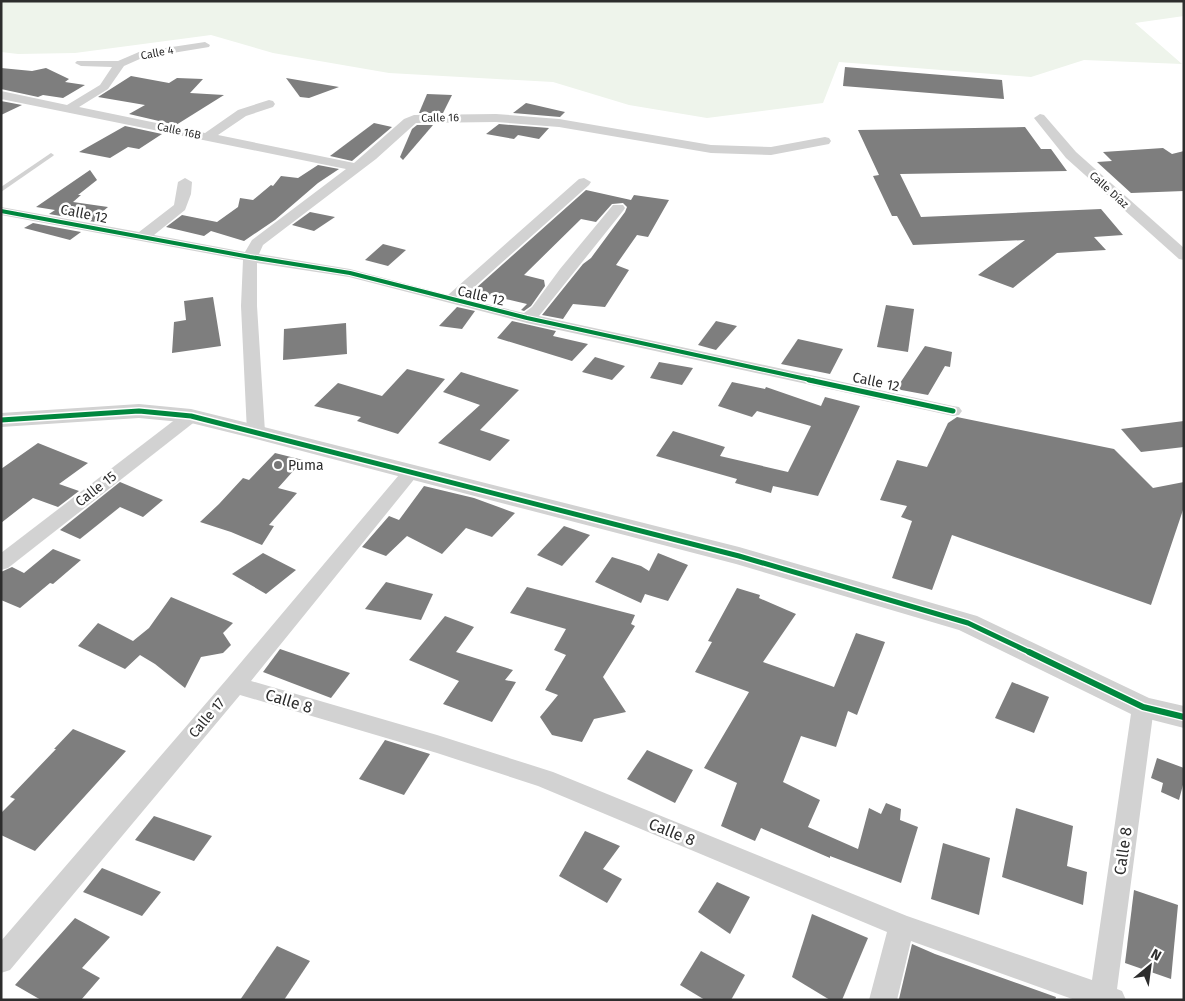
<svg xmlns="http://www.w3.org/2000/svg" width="1185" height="1001" viewBox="0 0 1185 1001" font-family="'Fira Sans',sans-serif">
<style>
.green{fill:#eef4eb}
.building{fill:#7e7e7e}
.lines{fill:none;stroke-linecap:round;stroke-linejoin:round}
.service{fill:#d2d2d2;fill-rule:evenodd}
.minor{fill:#d2d2d2;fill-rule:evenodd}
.tertiary{fill:#d2d2d2;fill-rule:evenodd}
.cycleway-far2-casing{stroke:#fff;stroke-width:6}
.cycleway-far1-casing{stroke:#fff;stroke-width:8}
.cycleway-casing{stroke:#fff;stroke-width:9}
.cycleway-far2{stroke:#00873e;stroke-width:4}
.cycleway-far1{stroke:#00873e;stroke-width:5}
.cycleway{stroke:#00873e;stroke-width:6}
.poi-dot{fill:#767676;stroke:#fff;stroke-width:2}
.labels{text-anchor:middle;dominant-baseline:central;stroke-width:5;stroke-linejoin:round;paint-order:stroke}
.far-street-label{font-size:11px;fill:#2d2d2d;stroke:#fff}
.street-label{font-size:14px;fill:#2d2d2d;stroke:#fff}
.poi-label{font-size:14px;fill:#2d2d2d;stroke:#fff;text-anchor:start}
.near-street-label{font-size:16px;fill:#2d2d2d;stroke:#fff}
</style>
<rect width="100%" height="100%" fill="#fff"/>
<!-- green -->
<path class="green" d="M1 1H1184V16L1135 23 1182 64 1084 60 1031 77 839 62 823 103 707 118 629 105 553 82 389 73 273 53 211 35 75 53 18 54 1 52Z"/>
<!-- building -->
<g class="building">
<path d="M845 67 1002 80 1004 99 843 86Z"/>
<path d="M1 68 32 71 46 68 69 79 65 82 85 85 63 98 43 95 38 97 1 89Z"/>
<path d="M131 76 169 83 177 78 203 79 190 93 224 95 176 125 129 114 145 105 98 97Z"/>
<path d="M286 78 339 87 309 98 300 97Z"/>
<path d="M427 94 452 95 443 113H419Z"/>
<path d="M1 101 22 105 1 115Z"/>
<path d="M526 103 565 112 560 117 513 113Z"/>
<path d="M374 123 392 127 352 161 330 156Z"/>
<path d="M499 124 549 128 539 139 518 135 514 139 486 134Z"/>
<path d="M417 125H433L403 160 400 157 412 129Z"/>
<path d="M125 126 162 134 139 149 128 147 110 158 79 152Z"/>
<path d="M1025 127 1041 149H1051L1067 171 900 174 921 217 1101 209 1123 235 1094 237 1106 250 1057 253 1013 288 978 275 1025 240 913 245 897 216H892L873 176 879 175 858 130Z"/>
<path d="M1163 148 1172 154 1184 151V191L1131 193 1097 162 1112 161 1103 152Z"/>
<path d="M318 165 339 169 318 183 275 220 244 241 211 231 204 236 166 227 182 215 217 222 238 207 240 198 253 200 271 185 273 186 281 176 298 178Z"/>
<path d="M90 170 97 180 78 195H81L73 202 108 207 102 212 108 213 95 222 49 214 55 210 36 207Z"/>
<path d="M586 190 631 200 634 195 669 200 648 237 637 235 616 265 629 270 605 307 573 304 563 319 542 315 583 264 591 258 625 212 627 207 623 203 612 204 596 222 581 219 524 275 544 280 545 286 531 306 524 311 521 310 527 304 488 295 483 301 466 297Z"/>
<path d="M310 212 335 217 314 231 292 225Z"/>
<path d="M33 223 81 232 70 240 24 228Z"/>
<path d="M383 244 406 250 388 266 365 260Z"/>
<path d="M213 297 221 346 172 353 174 322 186 320 184 301Z"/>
<path d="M886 305 914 309 908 352 877 347Z"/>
<path d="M457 307 475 311 462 329 439 326Z"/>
<path d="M512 321 556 331 553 336 588 344 572 361 497 338Z"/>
<path d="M716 321 737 326 716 350 698 345Z"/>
<path d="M346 323 347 354 283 360 284 329Z"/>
<path d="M798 339 843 349 830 374 781 364Z"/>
<path d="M925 346 952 352 950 367 945 366 928 395 896 389Z"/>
<path d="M595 357 625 366 612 380 582 372Z"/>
<path d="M659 362 693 368 682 385 650 378Z"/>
<path d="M407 369 445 379 398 434 357 421 361 417 314 406 338 383 382 396Z"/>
<path d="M461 372 519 390 480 430 510 440 490 461 438 443 480 405 443 392Z"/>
<path d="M732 382 765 389 766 387 821 406 825 397 860 406 818 496 773 486 771 493 735 483 737 479 656 456 673 431 725 447 720 456 788 472 811 426 757 411 752 417 718 406Z"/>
<path d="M957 417 1114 449 1153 488 1184 482V507L1151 605 952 535 932 590 892 578 912 521 901 517 907 506 880 500 897 460 927 467 948 423Z"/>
<path d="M1184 421V447L1141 452 1121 429Z"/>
<path d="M38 443 88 463 59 484 79 491 58 507 33 498 1 523V469Z"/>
<path d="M275 453 303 460 278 488 297 493 269 525 274 526 262 545 231 532 200 522 219 504 243 478 249 480Z"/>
<path d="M120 482 163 500 143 517 120 507 80 539 60 530Z"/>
<path d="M424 486 474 498 515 513 492 537 466 528 442 554 407 536 386 556 362 547 389 516 399 520Z"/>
<path d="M564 526 590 535 562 566 537 555Z"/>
<path d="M53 549 81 560 53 584 50 583 20 608 1 600V572L12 567 24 573Z"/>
<path d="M263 553 296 570 266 594 232 574Z"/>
<path d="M658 553 688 565 668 601 645 594 641 603 595 582 612 557 641 566 649 571Z"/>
<path d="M386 582 433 594 421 620 365 609Z"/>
<path d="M527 587 635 615 631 624 635 626 603 677 626 712 594 719 582 742 552 735 540 717 558 695 545 690 566 655 554 650 566 629 510 613Z"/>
<path d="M737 588 760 595 759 598 796 614 763 662 834 687 856 633 885 642 857 715 848 711 836 747 801 736 783 782 820 800 808 827 858 849 869 808 881 814 886 803 901 809 900 820 918 827 901 883 830 856V858L761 828 755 841 721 826 737 783 704 768 749 692 695 672 712 642 708 641Z"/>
<path d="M171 597 233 623 223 633 231 645 223 653 201 657 185 688 155 664 140 655 125 669 78 646 98 623 133 641 149 628Z"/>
<path d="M445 616 474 627 456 652 513 670 505 680 516 682 492 722 443 704 459 681 409 660Z"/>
<path d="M280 649 350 673 331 698 263 672Z"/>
<path d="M1012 682 1049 697 1034 733 995 718Z"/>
<path d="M73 729 126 751 35 851 1 835V813L15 799 10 797 56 749H54Z"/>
<path d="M385 740 430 754 404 795 359 779Z"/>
<path d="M647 750 693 770 675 803 627 779Z"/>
<path d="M1157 758 1184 768V781L1179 800 1161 792 1163 783 1151 778Z"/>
<path d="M1016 808 1073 826 1067 866 1087 872 1083 905 1002 877Z"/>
<path d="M154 816 212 836 194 861 135 840Z"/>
<path d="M585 831 620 846 603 869 622 879 607 903 559 876Z"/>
<path d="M943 843 990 858 979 915 931 899Z"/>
<path d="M102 868 161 892 142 916 83 892Z"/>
<path d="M717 882 750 897 730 934 698 912Z"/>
<path d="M1134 890 1178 905 1171 979 1125 963Z"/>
<path d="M812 914 868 938 842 1000H830L792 977Z"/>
<path d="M75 918 110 937 82 968 100 978 81 1000H41L15 985Z"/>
<path d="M912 944 935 954 1056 997 1055 1000H901L899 999Z"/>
<path d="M277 946 310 961 284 1000H240Z"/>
<path d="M701 951 745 975 731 1000H705L680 985Z"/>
</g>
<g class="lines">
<!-- service -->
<path class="service" d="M51 153 54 155 53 156 1 192V187Z"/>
<!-- minor -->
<g class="minor">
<path d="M205 42 210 45 209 47 142 58 124 66 108 89 79 107 205 133 238 110 269 100 273 101 275 104 273 107 246 116 218 135 354 163 404 119 414 115 496 114 559 119 711 145 771 147 825 137 829 138 831 141 829 144 771 155 711 153 559 127 496 122 416 123 376 159 263 245 259 254 350 269 448 295 579 179 584 178 591 182 589 185 462 298 524 313 532 307 560 269 613 205H623L625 208 623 211 539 316 953 406 959 407 962 411 959 415 953 416 527 323 349 277 257 263V306L265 432 262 436 256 437 250 436 247 432 241 306 243 260 1 215V207L139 232 174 205 178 182 185 178 192 182 191 194 185 210 154 235 245 252 252 240 346 169 1 99V91L67 105 100 85 112 67 81 66 75 63 77 61H118L139 52Z"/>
<path d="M1040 114 1044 115 1076 152 1184 248V260L1179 259 1066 158 1034 118Z"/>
<path d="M191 411 197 412 200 416 197 420 8 568 1 570V553L185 412Z"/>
<path d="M410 467 416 469 419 473 416 477 251 681 437 735 553 772 907 916 1092 980 1132 707 1135 701 1143 698 1151 701 1154 707 1117 989 1122 991 1126 1000H1075L911 941 897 1000H869L887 932 538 786 437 753 240 695 10 970 1 973V941L227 679 404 469Z"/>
</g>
<!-- tertiary -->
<path class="tertiary" d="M139 404 191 409 256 425 739 547 977 616 1149 698 1184 706V728L1133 715 959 630 736 564 252 438 191 423 139 418 1 427V413Z"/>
<defs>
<path id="cycleway-far2" d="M1 211 250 257 350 273 527 318 815 381"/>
<g id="cycleway-far1">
<path d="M809 380 953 411"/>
<path d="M1 420 139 411 191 416 739 556 968 623 1031 653"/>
</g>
<path id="cycleway" d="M1029 652 1143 707 1184 717"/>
</defs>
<!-- cycleway-far2 casing -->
<use href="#cycleway-far2" class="cycleway-far2-casing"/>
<!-- cycleway-far1 casing -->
<use href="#cycleway-far1" class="cycleway-far1-casing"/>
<!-- cycleway casing -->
<use href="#cycleway" class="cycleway-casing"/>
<!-- cycleway-far2 -->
<use href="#cycleway-far2" class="cycleway-far2"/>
<!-- cycleway-far1 -->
<use href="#cycleway-far1" class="cycleway-far1"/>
<!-- cycleway -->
<use href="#cycleway" class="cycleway"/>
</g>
<!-- markers -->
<circle class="poi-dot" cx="278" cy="465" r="5"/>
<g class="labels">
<!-- far-street labels -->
<g class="far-street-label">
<text transform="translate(157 53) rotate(-11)">Calle 4</text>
<text transform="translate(440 118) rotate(-1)">Calle 16</text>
<text transform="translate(179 131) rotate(12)">Calle 16B</text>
<text transform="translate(1109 190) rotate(42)">Calle Díaz</text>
</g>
<!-- street labels -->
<g class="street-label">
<text transform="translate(84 214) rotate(11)">Calle 12</text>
<text transform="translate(481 296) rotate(13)">Calle 12</text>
<text transform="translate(876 382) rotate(12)">Calle 12</text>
<text transform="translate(96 489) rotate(-38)">Calle 15</text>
<text transform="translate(207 718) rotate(-50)">Calle 17</text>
</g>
<!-- poi labels -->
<g class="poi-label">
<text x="288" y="465">Puma</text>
</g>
<!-- near-street labels -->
<g class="near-street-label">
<text transform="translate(289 701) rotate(17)">Calle 8</text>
<text transform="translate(672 832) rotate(22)">Calle 8</text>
<text transform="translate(1123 851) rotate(-82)">Calle 8</text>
</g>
</g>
<!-- border -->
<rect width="1185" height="1001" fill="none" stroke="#2d2d2d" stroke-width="5"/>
<!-- north arrow -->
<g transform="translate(1150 966) rotate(29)" stroke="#ffffff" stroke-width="4" paint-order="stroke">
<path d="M0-4L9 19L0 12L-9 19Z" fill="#2d2d2d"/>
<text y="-8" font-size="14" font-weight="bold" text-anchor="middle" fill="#2d2d2d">N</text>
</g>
</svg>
